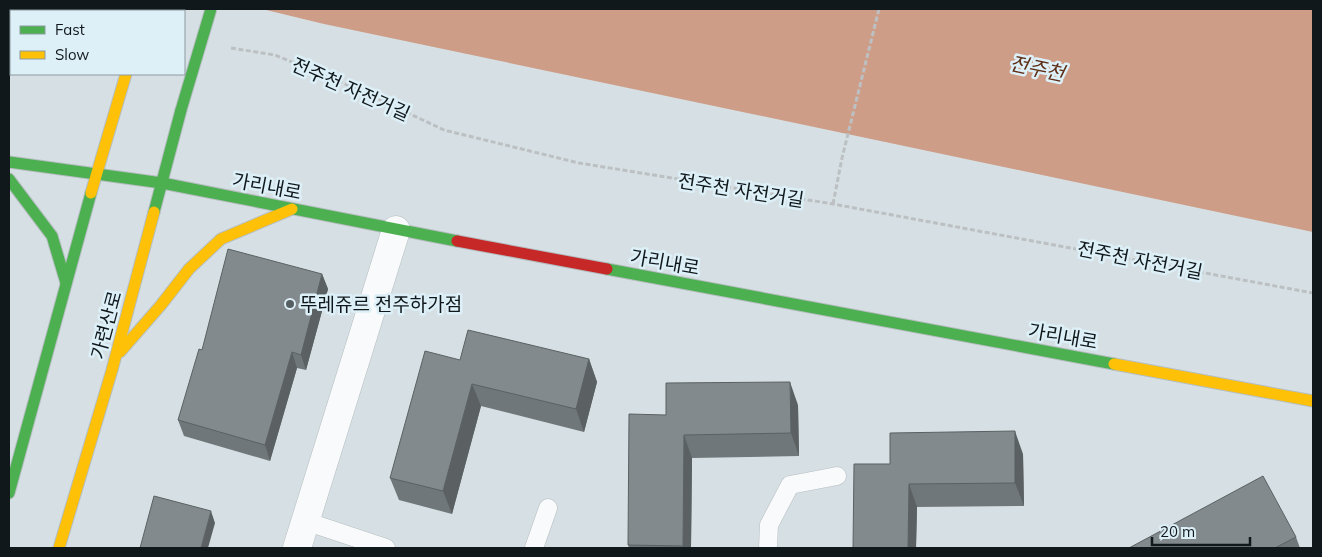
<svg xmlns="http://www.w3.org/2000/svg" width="1322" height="557" viewBox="0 0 1322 557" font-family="Mulish,'Noto Sans KR',sans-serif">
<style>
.water{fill:#ce9d87}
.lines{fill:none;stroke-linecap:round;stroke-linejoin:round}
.lane-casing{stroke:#b5bdc0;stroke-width:19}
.street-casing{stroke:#b5bdc0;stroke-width:29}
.fast-casing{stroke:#b5bdc0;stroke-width:13}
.slow-casing{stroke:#b5bdc0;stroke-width:13}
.jam-casing{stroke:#b5bdc0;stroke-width:13}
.path{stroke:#bcc0c2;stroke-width:3;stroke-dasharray:5 2.5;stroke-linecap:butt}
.lane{stroke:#f9fafb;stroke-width:18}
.street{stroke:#f9fafb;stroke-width:28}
.fast{stroke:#4caf50;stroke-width:11}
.slow{stroke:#ffc107;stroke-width:11}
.jam{stroke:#c62828;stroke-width:11}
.fast-bridge-casing{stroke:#b5bdc0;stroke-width:13;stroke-linecap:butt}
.fast-bridge{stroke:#4caf50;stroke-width:11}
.wall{fill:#70777a}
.shaded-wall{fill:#5b6163}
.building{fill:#828a8e;stroke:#5b6163}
.poi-dot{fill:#565e61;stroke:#ddf0f8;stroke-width:2}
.labels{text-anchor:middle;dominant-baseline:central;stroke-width:5;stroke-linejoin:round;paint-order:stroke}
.street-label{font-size:19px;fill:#11181b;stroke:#ddf0f8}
.poi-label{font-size:19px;fill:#11181b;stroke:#ddf0f8;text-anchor:start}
.water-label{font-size:20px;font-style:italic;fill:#5e2d15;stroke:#ddf0f8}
</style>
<rect width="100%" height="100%" fill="#d6e0e4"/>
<!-- water -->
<path class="water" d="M262 9H1313V232L324 24Z"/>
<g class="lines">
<defs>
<g id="lane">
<path d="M305 521 386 548"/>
<path d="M534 548 548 508"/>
<path d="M768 548 769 525 790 485 837 476"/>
</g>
<path id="street" d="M297 548 396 230"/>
<g id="fast">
<path d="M144 11 145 9"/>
<path d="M9 162 162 183 457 241"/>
<path d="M9 179 52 236 66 283"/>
<path d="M154 212 181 110"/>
<path d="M607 269 1114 364"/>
<path d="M9 493 91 193"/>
</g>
<g id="slow">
<path d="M91 193 126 74"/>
<path d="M120 352 161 305 189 269 221 239 292 209"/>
<path d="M1114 364 1313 401"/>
<path d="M59 548 112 370 154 212"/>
</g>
<path id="jam" d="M457 241 607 269"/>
</defs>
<!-- lane casing -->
<use href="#lane" class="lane-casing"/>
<!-- street casing -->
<use href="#street" class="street-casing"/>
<!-- fast casing -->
<use href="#fast" class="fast-casing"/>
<!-- slow casing -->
<use href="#slow" class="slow-casing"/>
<!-- jam casing -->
<use href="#jam" class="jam-casing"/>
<!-- path -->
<g class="path">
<path d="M9 11H13"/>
<path d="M231 48 275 55 357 89 444 130 579 163 833 204 1313 293"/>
<path d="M833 204 842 158 879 9"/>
</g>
<!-- lane -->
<use href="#lane" class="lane"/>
<!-- street -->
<use href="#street" class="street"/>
<!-- fast -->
<use href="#fast" class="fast"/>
<!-- slow -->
<use href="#slow" class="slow"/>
<!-- jam -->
<use href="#jam" class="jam"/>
<defs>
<path id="fast-bridge" d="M181 110 211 9"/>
</defs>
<!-- fast-bridge casing -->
<use href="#fast-bridge" class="fast-bridge-casing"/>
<!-- fast-bridge -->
<use href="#fast-bridge" class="fast-bridge"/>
</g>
<!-- wall -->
<g class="wall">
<path d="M322 274 328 289 306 370 297 368 270 461 184 436 178 420 202 350Z"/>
<path d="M589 359 597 382 584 432 481 406 452 514 399 500 390 478 460 360Z"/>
<path d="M798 405 799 456 692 458 691 548H629L628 545 666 415Z"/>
<path d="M1023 454 1024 506 917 507 916 548H853L890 464Z"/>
<path d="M1296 537 1300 548H1129Z"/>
</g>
<!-- shaded-wall -->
<g class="shaded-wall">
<path d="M322 274 328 289 306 370 301 355Z"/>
<path d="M292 352 297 368 270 461 265 445Z"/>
<path d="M589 359 597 382 584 432 576 409Z"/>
<path d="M790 382 798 405 799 456 791 433Z"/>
<path d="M472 384 481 406 452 514 443 491Z"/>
<path d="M1015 431 1023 454 1024 506 1015 483Z"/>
<path d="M684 435 692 458 691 548H683V546Z"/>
<path d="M909 484 917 507 916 548H908Z"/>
<path d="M211 511 215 523 208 548H201Z"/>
</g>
<!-- building -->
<g class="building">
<path d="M228 249 322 274 301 355 292 352 265 445 178 420 199 349 202 350Z"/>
<path d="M468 330 589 359 576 409 472 384 443 491 390 478 425 351 460 360Z"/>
<path d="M790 382 791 433 684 435 683 546 628 545 629 414 666 415V383Z"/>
<path d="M1015 431V483L909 484 908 548H853L854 464H890V433Z"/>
<path d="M1263 476 1296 537 1275 548H1129Z"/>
<path d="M154 496 211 511 201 548H140Z"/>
</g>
<!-- markers -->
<circle class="poi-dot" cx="290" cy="304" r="5"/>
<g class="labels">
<!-- street labels -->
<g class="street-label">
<text transform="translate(351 89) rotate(24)">전주천 자전거길</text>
<text transform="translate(267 186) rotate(11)">가리내로</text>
<text transform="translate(741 190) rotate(9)">전주천 자전거길</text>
<text transform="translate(1140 260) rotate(11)">전주천 자전거길</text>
<text transform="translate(665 262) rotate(10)">가리내로</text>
<text transform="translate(106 325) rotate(-75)">가련산로</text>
<text transform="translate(1063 336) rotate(10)">가리내로</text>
</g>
<!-- poi labels -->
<g class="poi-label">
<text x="300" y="304">뚜레쥬르 전주하가점</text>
</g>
<!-- water labels -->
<g class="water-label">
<text transform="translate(1037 68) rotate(12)">전주천</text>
</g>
</g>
<!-- border -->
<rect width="1322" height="557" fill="none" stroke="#11181b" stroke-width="20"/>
<!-- legend -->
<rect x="10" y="10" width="175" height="65" fill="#ddf0f8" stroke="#8b9aa0"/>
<rect x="20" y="26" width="25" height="8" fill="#4caf50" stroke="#8b9aa0"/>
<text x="55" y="35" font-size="15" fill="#11181b">Fast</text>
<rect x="20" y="51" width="25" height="8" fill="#ffc107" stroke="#8b9aa0"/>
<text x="55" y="60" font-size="15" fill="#11181b">Slow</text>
<!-- scale -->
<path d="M1152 537v8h98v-8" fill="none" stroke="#11181b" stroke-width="2.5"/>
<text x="1160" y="537" font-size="15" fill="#11181b" stroke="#ddf0f8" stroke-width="4" paint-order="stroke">20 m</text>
</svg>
